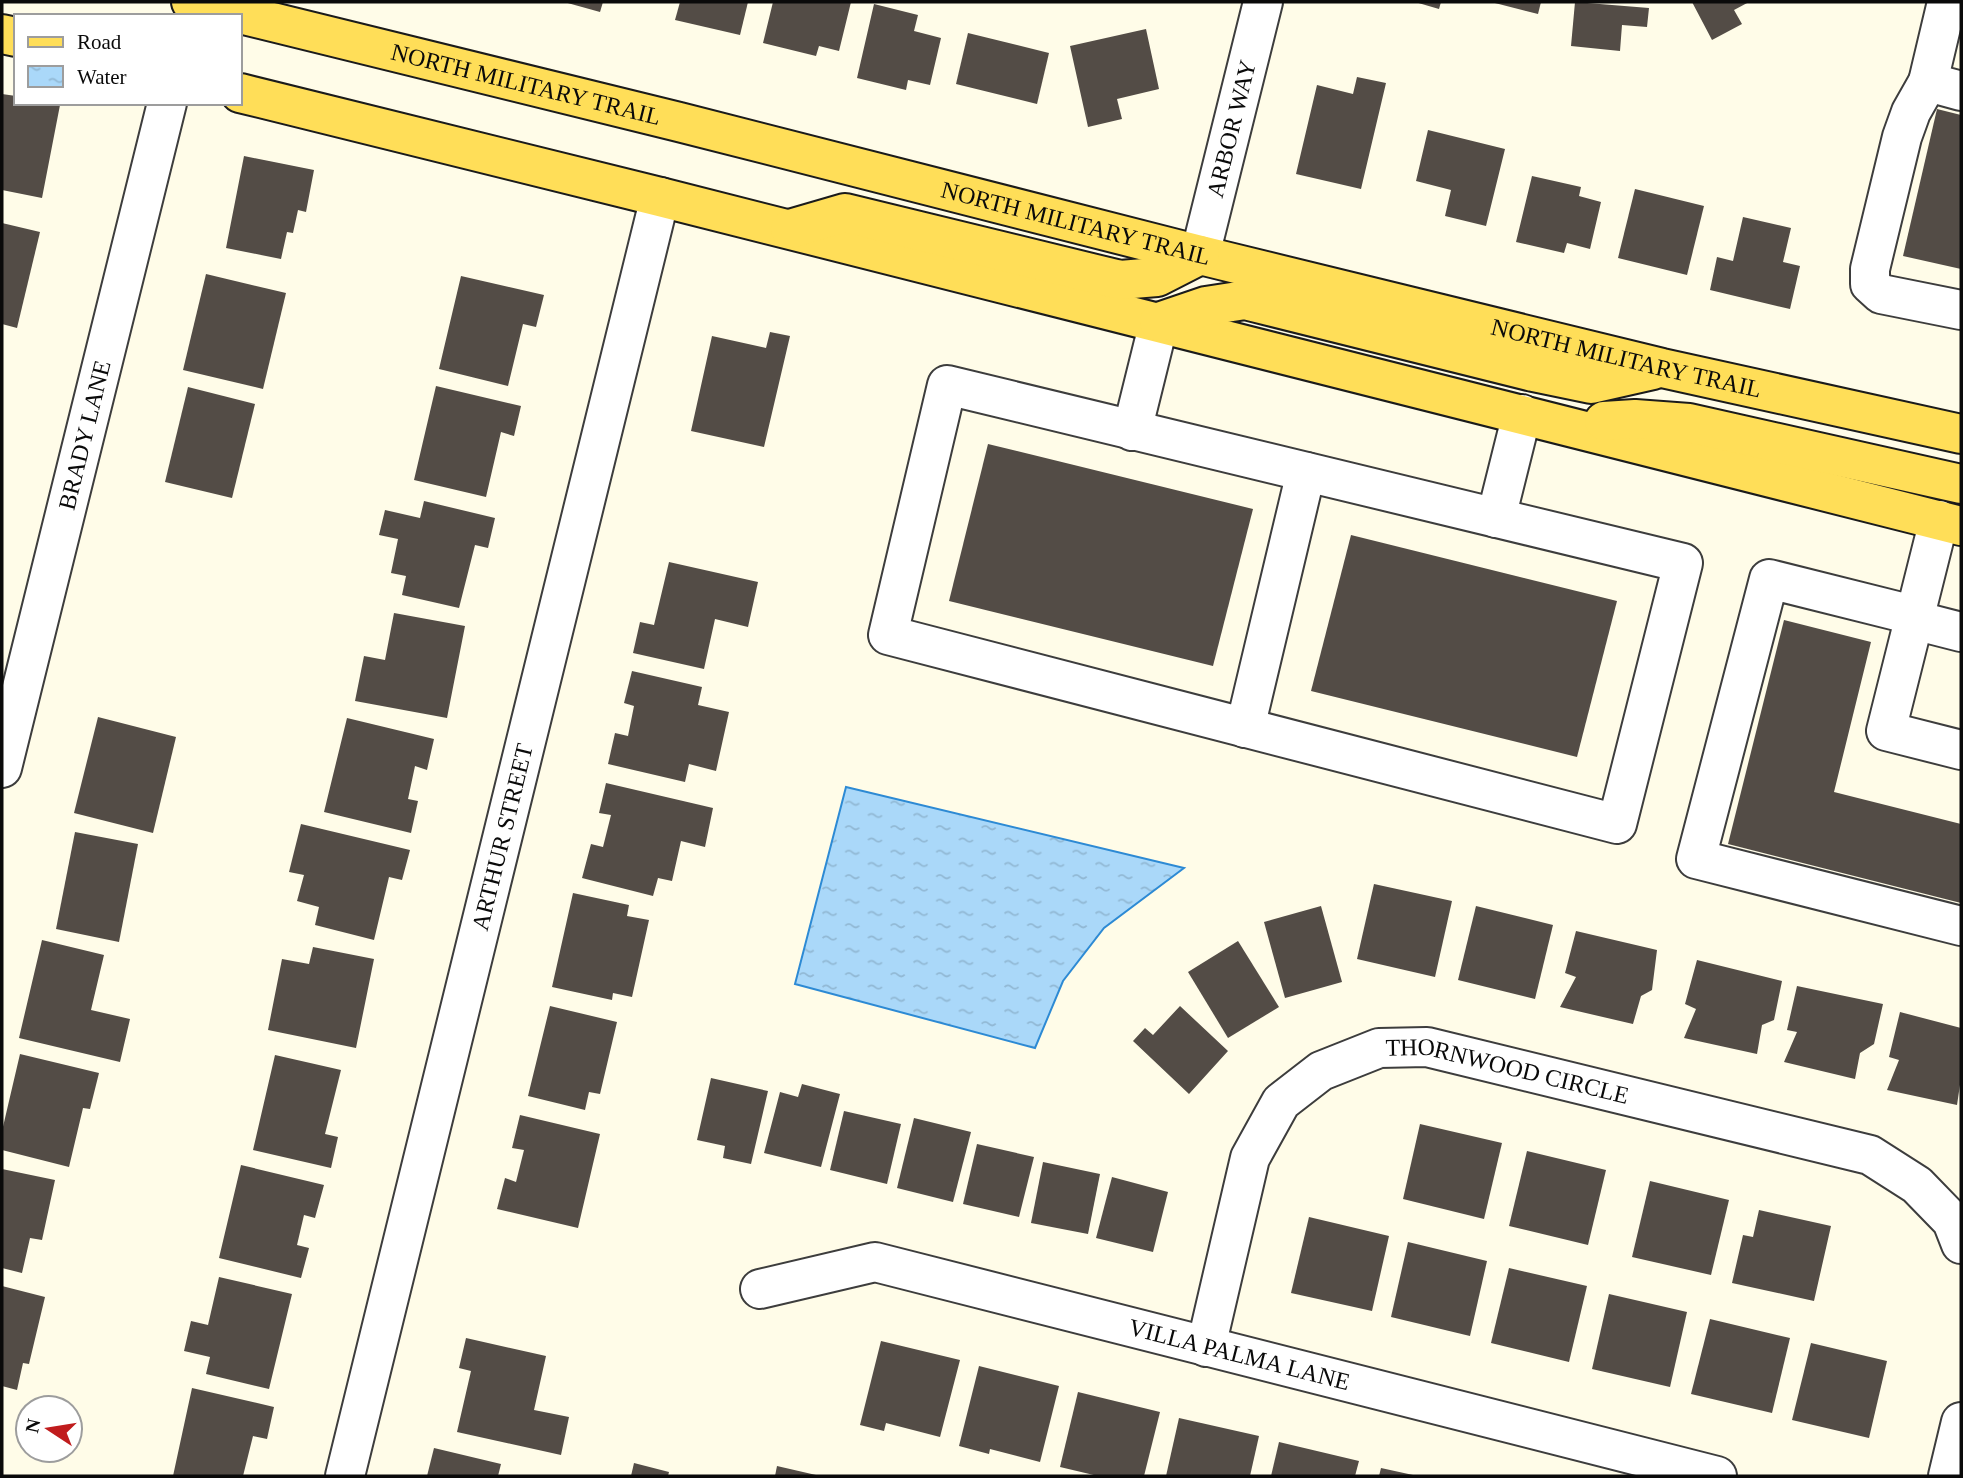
<svg xmlns="http://www.w3.org/2000/svg" width="1963" height="1478" viewBox="0 0 1963 1478" font-family="'Times New Roman',serif">
<style>
.water{fill:url(#water-ripples);stroke:#2d8ad4;stroke-width:2}
.building{fill:#534c46}
.lines{fill:none;stroke-linecap:round;stroke-linejoin:round}
.minor-casing{stroke:#3d3d3d;stroke-width:42}
.major-casing{stroke:#1b1b1b;stroke-width:42}
.minor{stroke:#fff;stroke-width:38}
.major{stroke:#ffde58;stroke-width:38}
.labels{text-anchor:middle;dominant-baseline:central;stroke-width:7;stroke-linejoin:round;paint-order:stroke}
.street-label{font-size:24px;fill:#0a0a0a;stroke:#fff}
</style>
<defs>
<pattern id="water-ripples" width="26" height="14" patternUnits="userSpaceOnUse" patternTransform="scale(1.75)"><rect width="26" height="14" fill="#aad8f9"/><path d="M2 4q2-2 4 0t4 0M15 11q2-2 4 0t4 0" fill="none" stroke="#91b8d4"/></pattern>
</defs>
<rect width="100%" height="100%" fill="#fffce8"/>
<!-- water -->
<path class="water" d="M846 787 1184 868 1104 928 1063 981 1035 1048 795 984Z"/>
<!-- building -->
<g class="building">
<path d="M564 2H603L600 12Z"/>
<path d="M680 2H748L740 35 675 20Z"/>
<path d="M773 2H851L839 51 819 46 816 56 763 43Z"/>
<path d="M1415 2H1441L1439 9Z"/>
<path d="M1491 2H1541L1538 14Z"/>
<path d="M1575 2 1649 8 1647 27 1622 25 1620 51 1571 46Z"/>
<path d="M1692 2H1749L1734 10 1742 24 1712 40Z"/>
<path d="M874 4 918 15 914 31 941 38 930 85 908 80 906 90 857 78Z"/>
<path d="M1146 29 1159 89 1117 99 1122 119 1088 127 1070 46Z"/>
<path d="M968 33 1049 53 1037 104 956 84Z"/>
<path d="M1357 77 1386 83 1361 189 1296 174 1317 85 1353 94Z"/>
<path d="M2 94 16 96V103L60 105 42 198 2 190Z"/>
<path d="M1937 109 1961 115V269L1903 256Z"/>
<path d="M1428 130 1505 149 1486 226 1445 216 1451 190 1416 181Z"/>
<path d="M244 156 314 170 306 212 298 210 293 233 287 232 281 259 226 248Z"/>
<path d="M1532 176 1581 187 1579 196 1601 202 1590 249 1567 243 1564 253 1516 242Z"/>
<path d="M1635 189 1704 206 1687 275 1618 258Z"/>
<path d="M1743 217 1791 228 1783 262 1800 266 1790 309 1710 290 1717 257 1733 261Z"/>
<path d="M2 223 40 232 17 328 2 324Z"/>
<path d="M206 274 286 293 263 389 183 370Z"/>
<path d="M461 276 544 295 536 327 523 324 508 386 439 369Z"/>
<path d="M770 332 790 336 764 447 691 431 712 336 766 348Z"/>
<path d="M436 386 521 406 514 436 501 432 486 497 414 480Z"/>
<path d="M188 387 255 404 232 498 165 482Z"/>
<path d="M988 444 1253 509 1213 666 949 601Z"/>
<path d="M424 501 495 518 488 548 475 545 459 608 402 595 406 576 391 573 398 539 379 535 385 510 420 518Z"/>
<path d="M1351 535 1617 601 1577 757 1311 691Z"/>
<path d="M669 562 758 582 748 627 715 619 704 669 633 653 640 622 654 625Z"/>
<path d="M394 613 465 626 447 718 355 701 364 656 385 660Z"/>
<path d="M1784 620 1871 642 1834 792 1961 824V903L1728 844Z"/>
<path d="M632 671 702 687 698 705 729 712 716 771 689 764 685 782 608 764 615 733 628 736 634 706 624 703Z"/>
<path d="M98 717 176 737 153 833 74 813Z"/>
<path d="M347 718 434 739 427 770 415 766 408 799 418 801 411 833 324 812Z"/>
<path d="M606 783 713 808 705 847 681 841 672 881 658 878 653 896 582 878 591 844 603 847 611 815 599 813Z"/>
<path d="M301 824 410 850 402 880 389 877 374 940 315 925 319 907 297 901 304 875 289 872Z"/>
<path d="M75 832 138 844 119 942 56 929Z"/>
<path d="M1374 884 1452 901 1435 977 1357 959Z"/>
<path d="M573 893 629 905 627 916 649 920 632 997 613 993 612 1000 552 987Z"/>
<path d="M1321 906 1342 982 1285 998 1264 922Z"/>
<path d="M1476 906 1553 925 1535 999 1458 980Z"/>
<path d="M1576 931 1657 950 1652 990 1641 996 1633 1024 1560 1007 1576 977 1565 973Z"/>
<path d="M42 940 104 955 91 1010 130 1019 120 1062 19 1038Z"/>
<path d="M1238 941 1279 1007 1228 1038 1188 972Z"/>
<path d="M313 947 374 959 356 1048 268 1030 282 959 309 964Z"/>
<path d="M1697 960 1782 981 1774 1020 1762 1025 1757 1054 1684 1038 1696 1009 1685 1004Z"/>
<path d="M1797 986 1883 1004 1874 1044 1860 1053 1855 1079 1784 1062 1797 1032 1787 1030Z"/>
<path d="M550 1006 617 1022 600 1094 589 1092 585 1110 528 1096Z"/>
<path d="M1180 1006 1228 1051 1189 1094 1133 1041 1145 1028 1153 1035Z"/>
<path d="M1900 1012 1961 1028V1078L1957 1105 1887 1090 1899 1060 1889 1057Z"/>
<path d="M20 1054 99 1073 90 1109 83 1108 69 1167 2 1150V1131Z"/>
<path d="M275 1055 341 1070 325 1134 338 1137 331 1168 253 1150Z"/>
<path d="M711 1078 768 1091 751 1164 723 1158 725 1146 697 1140Z"/>
<path d="M802 1084 840 1094 821 1167 764 1153 780 1092 798 1097Z"/>
<path d="M844 1111 901 1124 887 1184 830 1170Z"/>
<path d="M520 1115 600 1134 578 1228 497 1209 505 1178 516 1182 524 1150 512 1148Z"/>
<path d="M914 1118 971 1132 953 1202 897 1188Z"/>
<path d="M1420 1124 1502 1143 1484 1219 1403 1199Z"/>
<path d="M977 1144 1034 1157 1019 1217 963 1204Z"/>
<path d="M1527 1151 1606 1170 1588 1245 1509 1226Z"/>
<path d="M1043 1162 1100 1174 1088 1234 1031 1223Z"/>
<path d="M241 1165 324 1185 315 1218 304 1215 297 1245 309 1248 301 1278 219 1258Z"/>
<path d="M2 1169 55 1180 42 1240 30 1238 22 1273 2 1268Z"/>
<path d="M1112 1177 1168 1192 1153 1252 1096 1238Z"/>
<path d="M1650 1181 1729 1200 1711 1275 1632 1257Z"/>
<path d="M1759 1210 1831 1226 1814 1301 1732 1283 1743 1235 1753 1237Z"/>
<path d="M1309 1217 1389 1236 1372 1311 1291 1293Z"/>
<path d="M1408 1242 1487 1261 1470 1336 1391 1317Z"/>
<path d="M1509 1268 1587 1286 1569 1362 1491 1343Z"/>
<path d="M219 1277 292 1294 269 1389 206 1374 210 1357 184 1351 191 1321 208 1325Z"/>
<path d="M2 1286 45 1297 29 1364 23 1363 17 1390 2 1386Z"/>
<path d="M1609 1294 1687 1312 1670 1387 1592 1369Z"/>
<path d="M1710 1319 1790 1338 1772 1413 1691 1394Z"/>
<path d="M466 1338 546 1356 534 1410 569 1417 561 1455 457 1432 471 1371 459 1368Z"/>
<path d="M881 1341 960 1360 940 1437 886 1423 884 1431 860 1425Z"/>
<path d="M1811 1343 1887 1361 1869 1438 1792 1420Z"/>
<path d="M979 1366 1059 1386 1040 1462 990 1449 989 1454 959 1446Z"/>
<path d="M192 1388 274 1407 267 1439 253 1436 243 1476H173Z"/>
<path d="M1078 1392 1160 1412 1144 1476H1098L1060 1467Z"/>
<path d="M1179 1418 1259 1436 1250 1476H1166Z"/>
<path d="M1279 1442 1359 1461 1355 1476H1271Z"/>
<path d="M434 1448 501 1464 498 1476H427Z"/>
<path d="M634 1463 669 1472 668 1476H631Z"/>
<path d="M777 1466 816 1475V1476H775Z"/>
<path d="M1381 1468 1413 1475V1476H1379Z"/>
</g>
<g class="lines">
<defs>
<g id="minor">
<path d="M1947 2 1928 82 1961 91"/>
<path d="M1928 82 1911 112 1902 137 1870 269V284L1881 294 1961 310"/>
<path id="s1" d="M1200 255 1263 2"/>
<path d="M947 385 1683 563 1617 824 888 635Z"/>
<path d="M1132 431 1159 322"/>
<path d="M1496 518 1522 414"/>
<path d="M1939 520 1886 731 1961 750"/>
<path d="M1961 632 1914 620 1901 612 1769 579 1696 859 1961 926"/>
<path d="M1245 728 1306 472"/>
<path id="s2" d="M2 768 167 103"/>
<path id="s3" d="M760 1289 875 1262 1717 1476"/>
<path id="s4" d="M1206 1347 1250 1158 1281 1102 1321 1071 1379 1048 1427 1047 1870 1155 1917 1185 1952 1221 1961 1244"/>
<path id="s5" d="M345 1476 660 197"/>
<path d="M1948 1476 1961 1422"/>
</g>
<g id="major">
<path id="s6" d="M191 2 679 122 1200 255 1662 368 1961 434"/>
<path d="M2 34 16 37"/>
<path d="M240 93 660 197 1961 526"/>
<path d="M790 229 845 213 1120 280 1157 277 1200 255"/>
<path d="M1159 322 1206 306 1245 300 1533 372 1591 384 1653 370"/>
<path d="M1604 421 1635 419 1689 423 1961 484"/>
</g>
</defs>
<!-- minor casing -->
<use href="#minor" class="minor-casing"/>
<!-- major casing -->
<use href="#major" class="major-casing"/>
<!-- minor -->
<use href="#minor" class="minor"/>
<!-- major -->
<use href="#major" class="major"/>
</g>
<g class="labels">
<!-- street labels -->
<g class="street-label">
<text stroke="none"><textPath href="#s6" startOffset="345">NORTH MILITARY TRAIL</textPath></text>
<text stroke="none"><textPath href="#s1" startOffset="130">ARBOR WAY</textPath></text>
<text stroke="none"><textPath href="#s6" startOffset="912">NORTH MILITARY TRAIL</textPath></text>
<text stroke="none"><textPath href="#s6" startOffset="1479">NORTH MILITARY TRAIL</textPath></text>
<text stroke="none"><textPath href="#s2" startOffset="343">BRADY LANE</textPath></text>
<text stroke="none"><textPath href="#s5" startOffset="658">ARTHUR STREET</textPath></text>
<text stroke="none"><textPath href="#s4" startOffset="502">THORNWOOD CIRCLE</textPath></text>
<text stroke="none"><textPath href="#s3" startOffset="494">VILLA PALMA LANE</textPath></text>
</g>
</g>
<!-- border -->
<rect width="1963" height="1478" fill="none" stroke="#0a0a0a" stroke-width="7"/>
<!-- legend -->
<rect x="14" y="14" width="228" height="91" fill="#ffffff" stroke="#9d9d9d" stroke-width="2"/>
<rect x="28" y="37" width="35" height="10" fill="#ffde58" stroke="#9d9d9d" stroke-width="2"/>
<text x="77" y="49" font-size="21" fill="#0a0a0a">Road</text>
<rect x="28" y="66" width="35" height="21" fill="url(#water-ripples)" stroke="#9d9d9d" stroke-width="2"/>
<text x="77" y="84" font-size="21" fill="#0a0a0a">Water</text>
<!-- north arrow -->
<g transform="translate(49 1429) rotate(282)"><circle r="33" fill="#ffffff" stroke="#9d9d9d" stroke-width="2"/>
<path d="M0-5L12 26L0 18L-12 26Z" fill="#c01c1d"/>
<text y="-10" font-size="19" font-weight="bold" text-anchor="middle" fill="#0a0a0a">N</text>
</g>
</svg>
